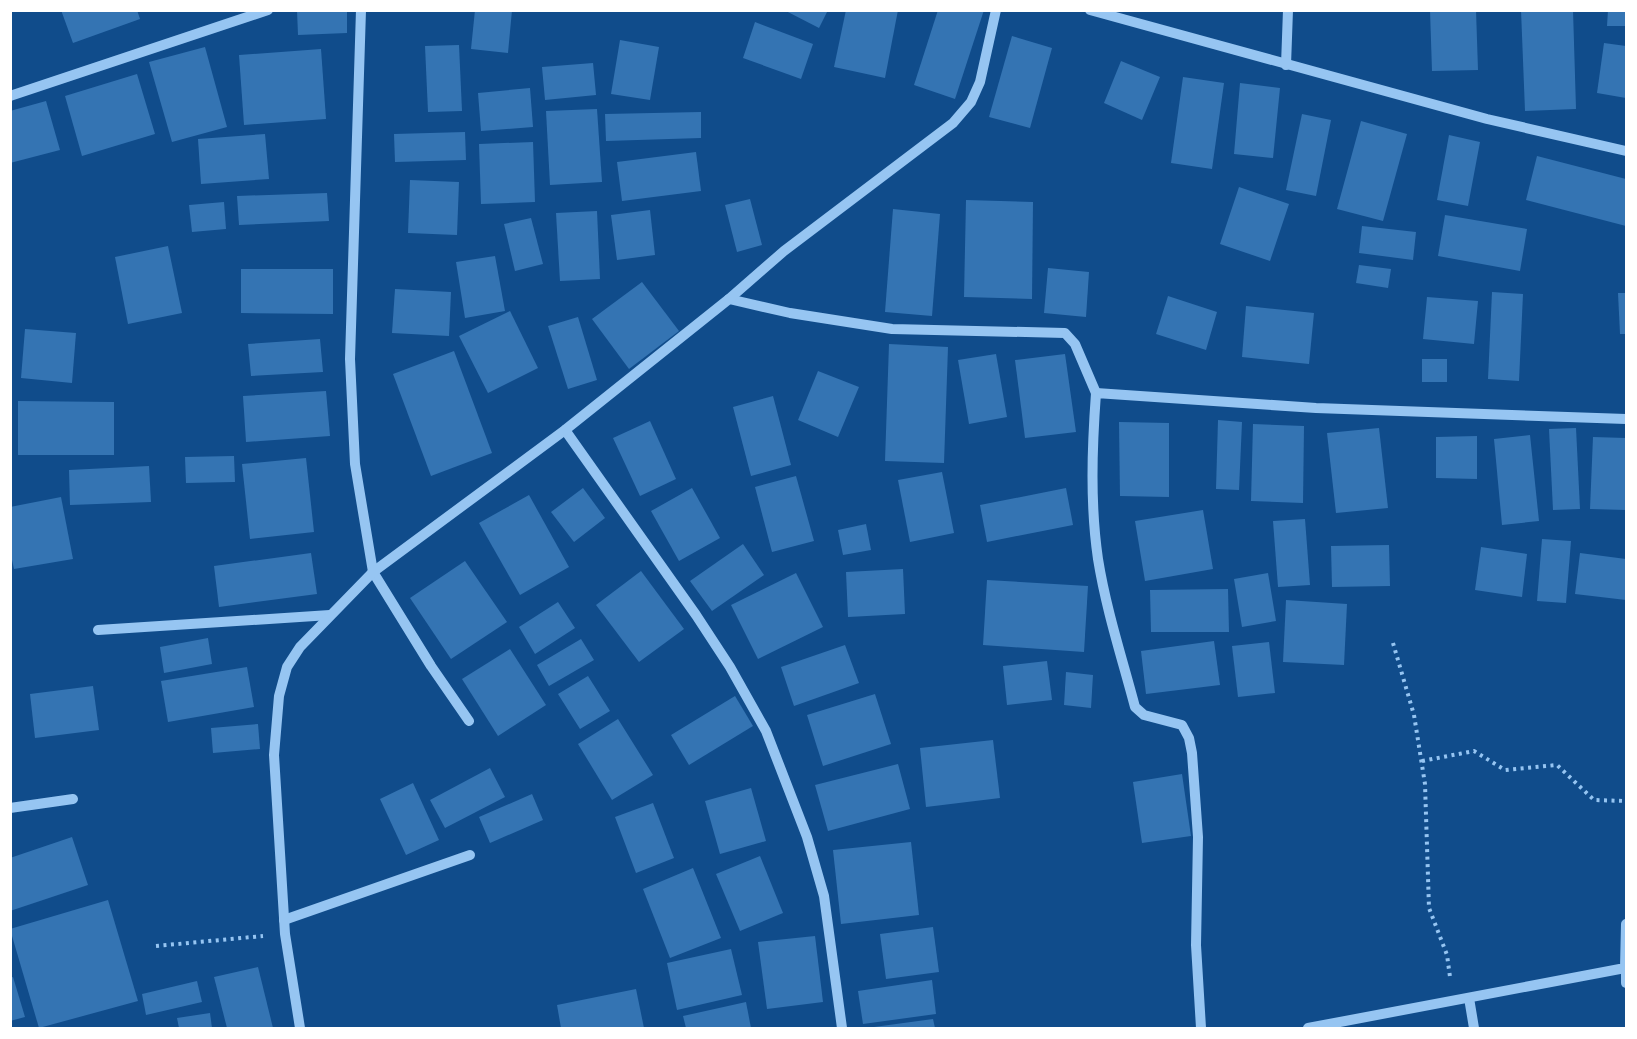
<svg xmlns="http://www.w3.org/2000/svg" width="1637" height="1039" viewBox="0 0 1637 1039" font-family="'Nunito Sans',sans-serif">
<style>
.building{fill:#3474b3}
.lines{fill:none;stroke-linecap:round;stroke-linejoin:round}
.path{stroke:#96c5f2;stroke-width:4;stroke-dasharray:3 4.5;stroke-linecap:butt}
.minor{stroke:#96c5f2;stroke-width:10}
</style>
<rect width="100%" height="100%" fill="#104c8b"/>
<!-- building -->
<g class="building">
<path d="M61 10H137L140 19 73 43Z"/>
<path d="M297 10H347V33L298 35Z"/>
<path d="M475 10H512L508 53 471 49Z"/>
<path d="M784 10H828L819 28Z"/>
<path d="M846 10H898L885 78 834 67Z"/>
<path d="M938 10H984L955 99 914 85Z"/>
<path d="M1430 10H1476L1478 70 1432 71Z"/>
<path d="M1521 10H1573L1576 109 1525 111Z"/>
<path d="M1608 10H1626V26H1607Z"/>
<path d="M755 22 813 44 801 79 743 58Z"/>
<path d="M1012 36 1052 48 1030 128 989 117Z"/>
<path d="M620 40 659 47 650 100 611 94Z"/>
<path d="M1604 43 1626 46V98L1597 93Z"/>
<path d="M459 45 462 111 428 112 425 46Z"/>
<path d="M205 47 227 127 172 142 149 62Z"/>
<path d="M321 49 326 119 244 125 239 55Z"/>
<path d="M1121 61 1160 77 1142 120 1104 103Z"/>
<path d="M593 63 596 95 545 100 542 67Z"/>
<path d="M137 74 155 134 82 156 65 96Z"/>
<path d="M1183 77 1224 83 1212 169 1171 163Z"/>
<path d="M1240 83 1280 88 1273 158 1234 154Z"/>
<path d="M530 88 533 127 481 131 478 93Z"/>
<path d="M46 101 60 150 10 163V111Z"/>
<path d="M597 109 602 182 550 185 546 111Z"/>
<path d="M701 112V138L606 141 605 114Z"/>
<path d="M1302 114 1331 120 1316 196 1286 190Z"/>
<path d="M1361 121 1407 134 1383 221 1337 209Z"/>
<path d="M465 132 466 160 395 162 394 134Z"/>
<path d="M265 134 269 179 201 184 198 139Z"/>
<path d="M1449 135 1480 142 1468 206 1437 200Z"/>
<path d="M533 142 535 202 481 204 479 144Z"/>
<path d="M696 152 701 191 622 201 617 162Z"/>
<path d="M1537 156 1626 179V226L1526 200Z"/>
<path d="M410 180 459 182 457 235 408 233Z"/>
<path d="M1239 187 1289 204 1270 261 1220 244Z"/>
<path d="M327 193 329 221 239 225 237 196Z"/>
<path d="M750 199 762 245 737 252 725 205Z"/>
<path d="M966 200 1033 202 1032 299 964 297Z"/>
<path d="M224 202 226 229 192 232 189 205Z"/>
<path d="M893 209 940 214 932 316 885 312Z"/>
<path d="M650 210 655 255 617 260 611 215Z"/>
<path d="M597 211 600 279 560 281 556 213Z"/>
<path d="M1445 215 1527 229 1520 271 1438 256Z"/>
<path d="M531 218 543 264 515 271 504 224Z"/>
<path d="M1362 226 1416 232 1413 260 1359 253Z"/>
<path d="M168 246 182 313 128 324 115 257Z"/>
<path d="M495 256 505 311 465 318 456 262Z"/>
<path d="M1359 265 1391 269 1388 288 1356 283Z"/>
<path d="M1048 268 1089 272 1086 317 1044 313Z"/>
<path d="M241 269H333V314L241 313Z"/>
<path d="M642 282 679 331 629 369 592 319Z"/>
<path d="M395 289 451 292 449 336 392 333Z"/>
<path d="M1492 292 1523 294 1519 381 1488 379Z"/>
<path d="M1618 293H1626V334H1620Z"/>
<path d="M1168 296 1217 312 1206 350 1156 334Z"/>
<path d="M1427 297 1478 301 1474 344 1423 339Z"/>
<path d="M1246 306 1314 313 1309 364 1242 357Z"/>
<path d="M510 311 538 368 488 393 459 336Z"/>
<path d="M578 317 597 380 568 389 548 326Z"/>
<path d="M25 329 76 333 72 383 21 378Z"/>
<path d="M320 339 323 372 251 376 248 344Z"/>
<path d="M889 344 948 347 944 463 885 461Z"/>
<path d="M454 351 492 453 431 476 393 374Z"/>
<path d="M996 354 1007 417 969 424 958 360Z"/>
<path d="M1065 354 1076 432 1025 438 1015 360Z"/>
<rect x="1422" y="359" width="25" height="23"/>
<path d="M818 371 859 387 838 437 798 420Z"/>
<path d="M326 391 330 436 246 442 243 396Z"/>
<path d="M773 396 791 465 751 476 733 407Z"/>
<path d="M18 401 114 402V455H18Z"/>
<path d="M1218 420 1242 422 1239 490 1216 489Z"/>
<path d="M650 421 676 479 640 496 613 438Z"/>
<path d="M1119 422 1169 423V497L1120 496Z"/>
<path d="M1253 424 1304 426 1303 503 1251 501Z"/>
<path d="M1379 428 1388 508 1336 513 1327 433Z"/>
<path d="M1576 428 1580 509 1553 510 1549 429Z"/>
<path d="M1530 435 1539 521 1502 525 1494 439Z"/>
<path d="M1477 436V479L1436 478V437Z"/>
<path d="M1593 437 1626 438V510L1590 509Z"/>
<path d="M234 456 235 482 186 483 185 457Z"/>
<path d="M306 458 314 532 250 539 242 464Z"/>
<path d="M149 466 151 502 70 505 69 470Z"/>
<path d="M942 472 954 533 910 542 898 480Z"/>
<path d="M796 476 814 541 772 552 755 487Z"/>
<path d="M583 488 605 518 574 542 551 512Z"/>
<path d="M692 488 720 538 679 561 651 511Z"/>
<path d="M1066 488 1073 525 987 542 980 505Z"/>
<path d="M529 495 569 567 520 595 479 523Z"/>
<path d="M61 497 73 559 14 569 10 551V507Z"/>
<path d="M1203 510 1213 569 1145 581 1135 521Z"/>
<path d="M1305 519 1310 585 1278 587 1273 521Z"/>
<path d="M866 524 871 550 843 555 838 530Z"/>
<path d="M1542 539 1571 541 1566 603 1537 601Z"/>
<path d="M743 544 764 575 712 611 690 581Z"/>
<path d="M1389 545 1390 586 1332 587 1331 546Z"/>
<path d="M1481 547 1527 554 1522 597 1475 590Z"/>
<path d="M311 553 317 594 219 607 214 566Z"/>
<path d="M1580 553 1626 559V600L1575 594Z"/>
<path d="M465 561 507 622 451 659 410 598Z"/>
<path d="M903 569 905 614 848 617 846 572Z"/>
<path d="M641 571 684 629 639 662 596 605Z"/>
<path d="M796 573 823 627 758 659 731 605Z"/>
<path d="M1268 573 1276 621 1242 627 1234 579Z"/>
<path d="M987 580 1088 586 1084 652 983 645Z"/>
<path d="M1228 589 1229 632H1151L1150 590Z"/>
<path d="M1286 600 1347 604 1344 665 1283 662Z"/>
<path d="M558 602 575 628 535 654 519 627Z"/>
<path d="M208 638 212 664 164 673 160 647Z"/>
<path d="M581 639 594 660 549 686 537 665Z"/>
<path d="M1214 641 1220 685 1146 694 1141 651Z"/>
<path d="M1269 642 1275 693 1238 697 1232 646Z"/>
<path d="M845 645 859 683 794 706 781 667Z"/>
<path d="M510 649 546 705 498 736 462 679Z"/>
<path d="M1047 661 1052 700 1007 705 1003 666Z"/>
<path d="M247 667 254 707 168 722 161 681Z"/>
<path d="M1066 672 1093 675 1091 708 1064 705Z"/>
<path d="M588 676 610 711 580 729 558 694Z"/>
<path d="M93 686 99 730 35 738 30 694Z"/>
<path d="M875 694 891 744 823 766 807 715Z"/>
<path d="M735 696 753 726 689 765 671 735Z"/>
<path d="M618 719 653 775 612 800 578 744Z"/>
<path d="M258 724 260 749 213 753 211 728Z"/>
<path d="M993 740 1000 798 926 807 920 748Z"/>
<path d="M898 764 910 809 828 831 815 785Z"/>
<path d="M490 768 505 797 445 828 430 800Z"/>
<path d="M1182 774 1191 836 1142 843 1133 782Z"/>
<path d="M413 783 439 840 406 855 380 799Z"/>
<path d="M751 788 766 841 720 854 705 801Z"/>
<path d="M532 794 543 820 490 843 479 817Z"/>
<path d="M653 803 674 858 636 873 615 817Z"/>
<path d="M72 837 88 885 10 911V858Z"/>
<path d="M911 842 919 915 841 924 833 850Z"/>
<path d="M760 856 783 913 740 931 716 874Z"/>
<path d="M693 868 721 938 670 958 643 889Z"/>
<path d="M108 900 138 1001 39 1028 10 929Z"/>
<path d="M933 927 939 972 886 979 880 934Z"/>
<path d="M815 936 823 1002 767 1009 758 942Z"/>
<path d="M731 949 742 995 677 1010 667 963Z"/>
<path d="M258 967 273 1028H227L214 977Z"/>
<path d="M13 977 25 1017 10 1021V978Z"/>
<path d="M932 980 936 1014 863 1024 858 991Z"/>
<path d="M197 981 202 1002 146 1015 142 994Z"/>
<path d="M636 989 644 1028H561L557 1005Z"/>
<path d="M746 1002 751 1028H686L683 1016Z"/>
<path d="M210 1013 212 1028H179L177 1018Z"/>
<path d="M933 1019 935 1028H874V1027Z"/>
</g>
<g class="lines">
<!-- path -->
<g class="path">
<path d="M1393 643 1414 715 1425 784 1429 908 1447 955 1450 977"/>
<path d="M1422 761 1474 751 1505 770 1557 765 1594 800 1626 801"/>
<path d="M156 946 263 936"/>
</g>
<!-- minor -->
<g class="minor">
<path d="M361 10 350 359 355 464 373 572 431 666 469 721"/>
<path d="M1090 10 1487 119 1626 151"/>
<path d="M1286 65 1288 10"/>
<path d="M10 96 268 10"/>
<path d="M729 299 790 313 892 329 1065 333 1075 344 1096 393"/>
<path d="M565 430 696 615 730 667 766 731 807 837 824 896 842 1028"/>
<path d="M98 630 330 615"/>
<path d="M10 808 73 799"/>
<path d="M284 920 470 855"/>
<path d="M1626 968V983"/>
<path d="M1469 998 1474 1028"/>
<path d="M300 1028 285 934 274 755 279 696 287 667 300 647 373 572 565 430 729 299 784 251 953 123 971 102 980 82 996 10"/>
<path d="M1201 1028 1196 945 1198 837 1192 753 1189 738 1182 725 1144 715 1135 707C1122 658 1106 609 1098 559 1090 504 1092 448 1096 393L1316 408 1626 419"/>
<path d="M1308 1028 1625 968 1626 924"/>
</g>
</g>
<!-- border -->
<rect width="1637" height="1039" fill="none" stroke="#ffffff" stroke-width="24"/>
</svg>
